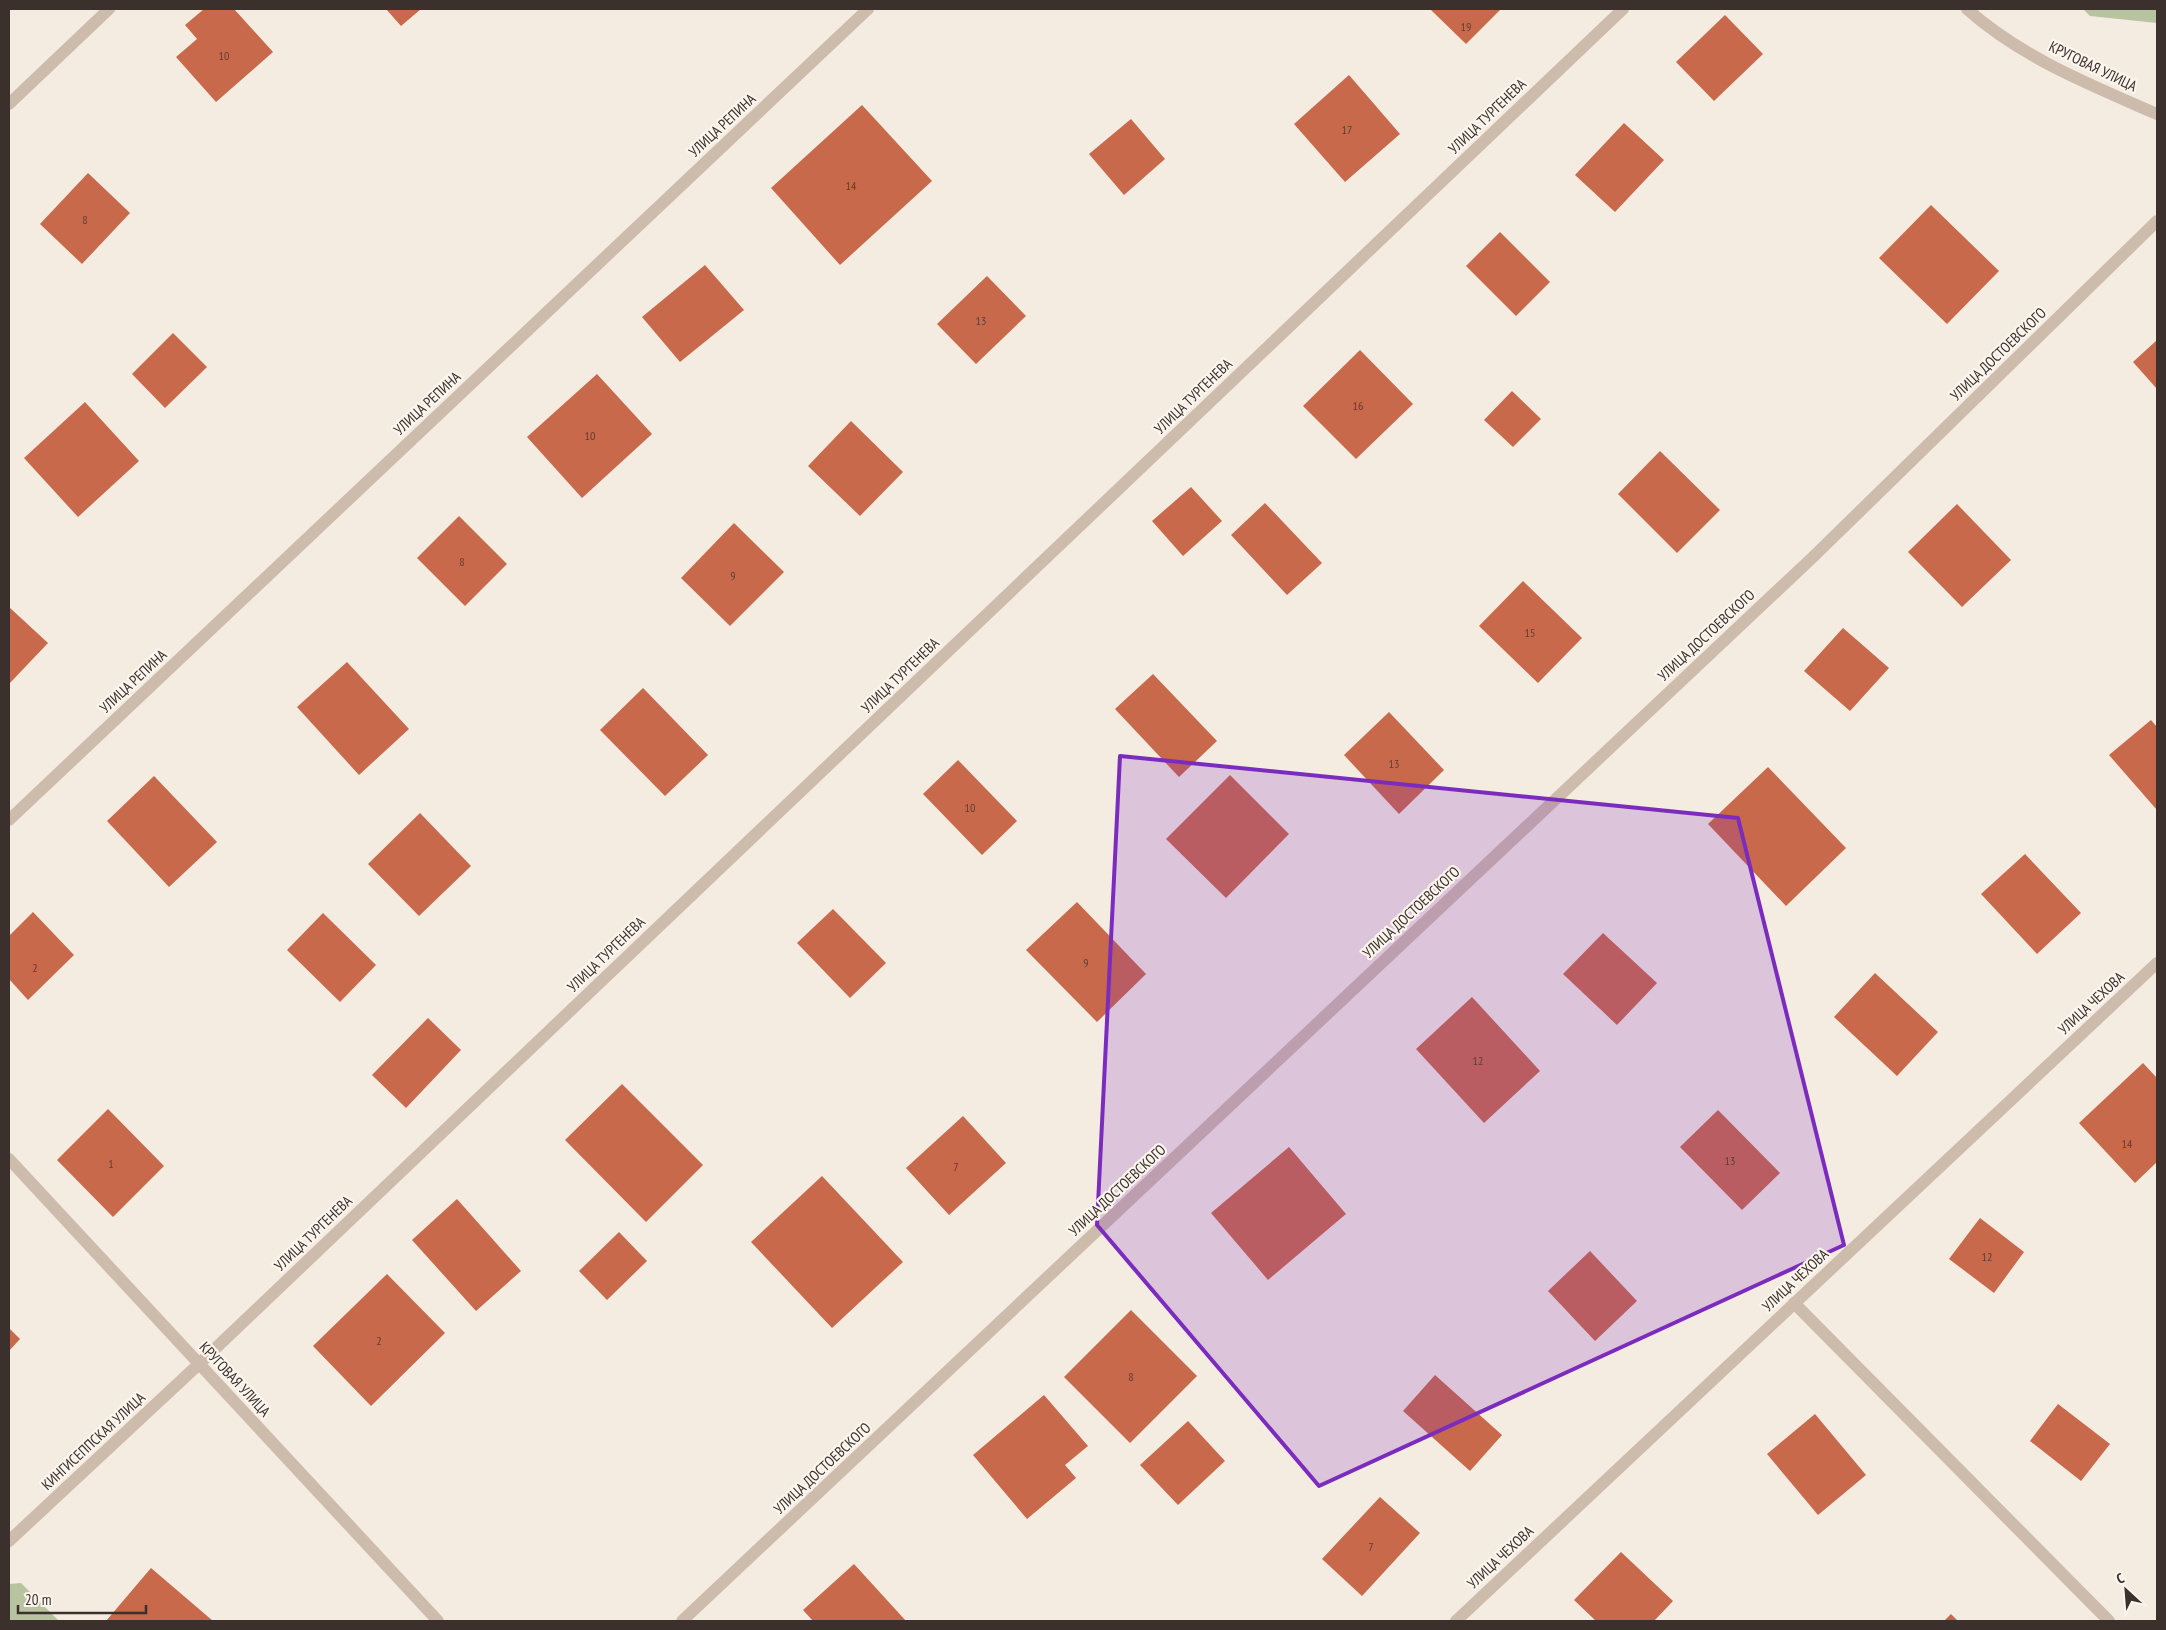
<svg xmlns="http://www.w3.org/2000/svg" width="2166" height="1630" viewBox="0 0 2166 1630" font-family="'PT Sans Narrow',sans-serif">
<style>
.green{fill:#b8c4a0}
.building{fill:#c8694b}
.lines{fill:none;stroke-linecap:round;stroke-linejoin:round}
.minor{stroke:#cdbbac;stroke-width:12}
.marked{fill:#7b2cbf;fill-opacity:0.2;stroke:#7b2cbf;stroke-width:4;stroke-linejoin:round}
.labels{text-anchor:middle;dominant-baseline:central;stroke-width:4.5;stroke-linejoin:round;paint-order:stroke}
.number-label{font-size:12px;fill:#5e3e33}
.street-label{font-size:15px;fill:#3b302b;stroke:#fbf5ee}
</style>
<rect width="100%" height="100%" fill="#f4ebe1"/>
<!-- green -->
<g class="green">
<path d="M2083 9H2157V23L2090 16Z"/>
<path d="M21 1583 59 1621H9V1584Z"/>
</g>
<!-- building -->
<g class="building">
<path d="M204 9H234L273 52 216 102 176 57 197 39 185 25Z"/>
<path d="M386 9H421L401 26Z"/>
<path d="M1430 9H1501L1466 44Z"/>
<path d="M1725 15 1763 54 1714 101 1676 62Z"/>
<path d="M1349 75 1400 134 1345 182 1294 124Z"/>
<path d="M862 105 932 181 840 265 771 188Z"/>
<path d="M1131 119 1165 159 1124 195 1089 154Z"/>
<path d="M1624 123 1664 160 1615 212 1575 175Z"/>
<path d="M88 173 130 213 82 264 40 224Z"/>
<path d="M1931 205 1999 271 1947 324 1879 258Z"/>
<path d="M1500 232 1550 282 1516 316 1466 266Z"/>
<path d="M705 265 744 310 680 362 642 317Z"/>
<path d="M987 276 1026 316 976 364 937 324Z"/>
<path d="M173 333 207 367 165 408 132 374Z"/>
<path d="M2157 340V389L2133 362Z"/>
<path d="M1360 350 1413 404 1356 459 1303 406Z"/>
<path d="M597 374 652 434 582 498 527 437Z"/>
<path d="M1512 391 1541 419 1513 447 1484 420Z"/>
<path d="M85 402 139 461 78 517 24 458Z"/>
<path d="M851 421 903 472 860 516 808 466Z"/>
<path d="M1660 451 1720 510 1677 553 1618 494Z"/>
<path d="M1191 487 1222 521 1183 556 1152 521Z"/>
<path d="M1265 503 1322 563 1287 595 1231 535Z"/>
<path d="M1957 504 2011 560 1962 607 1908 552Z"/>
<path d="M459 516 507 564 465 606 417 558Z"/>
<path d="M734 523 784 572 730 626 681 578Z"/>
<path d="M1523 581 1582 638 1538 683 1479 626Z"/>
<path d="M9 607 48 643 9 684Z"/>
<path d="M1843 628 1889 668 1850 711 1804 671Z"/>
<path d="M347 662 409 729 359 775 297 707Z"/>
<path d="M1153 674 1217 741 1179 777 1115 709Z"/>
<path d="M643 688 708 755 665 796 600 730Z"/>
<path d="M1389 712 1444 770 1399 814 1344 755Z"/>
<path d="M2151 720 2157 727V810L2109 755Z"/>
<path d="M958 760 1017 821 982 855 923 794Z"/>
<path d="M1768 767 1846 848 1786 906 1708 824Z"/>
<path d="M1230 775 1289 834 1226 898 1166 839Z"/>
<path d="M154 776 217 842 169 887 107 821Z"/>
<path d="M420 813 471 866 419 916 368 864Z"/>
<path d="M2025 854 2081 913 2037 954 1981 894Z"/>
<path d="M1077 902 1146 974 1097 1022 1026 950Z"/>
<path d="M833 909 886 963 850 998 797 943Z"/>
<path d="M33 912 74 955 28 1000 9 979V936Z"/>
<path d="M323 913 376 965 340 1002 287 950Z"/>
<path d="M1603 933 1657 983 1617 1025 1563 974Z"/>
<path d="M1875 973 1938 1032 1897 1076 1834 1017Z"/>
<path d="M1472 997 1540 1071 1484 1123 1416 1049Z"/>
<path d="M428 1018 461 1050 406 1108 372 1075Z"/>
<path d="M2143 1063 2157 1078V1162L2135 1183 2079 1123Z"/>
<path d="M622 1084 703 1165 646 1222 565 1140Z"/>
<path d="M108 1109 164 1166 113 1217 57 1160Z"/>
<path d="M1718 1110 1780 1173 1742 1210 1680 1147Z"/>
<path d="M963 1116 1006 1163 949 1215 906 1168Z"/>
<path d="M1289 1147 1346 1214 1268 1280 1211 1213Z"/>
<path d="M822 1176 903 1262 832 1328 751 1242Z"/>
<path d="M457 1199 521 1271 476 1311 412 1240Z"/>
<path d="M1980 1218 2024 1252 1994 1293 1949 1259Z"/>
<path d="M619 1232 647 1261 607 1300 579 1271Z"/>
<path d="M1590 1251 1637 1301 1595 1341 1548 1291Z"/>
<path d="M387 1274 445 1333 371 1406 313 1346Z"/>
<path d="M1131 1310 1197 1376 1130 1443 1064 1377Z"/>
<path d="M9 1328 20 1339 9 1351Z"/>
<path d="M1435 1375 1502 1435 1470 1471 1403 1411Z"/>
<path d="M1044 1395 1088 1446 1065 1465 1076 1478 1027 1519 973 1455Z"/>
<path d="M2058 1404 2110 1444 2081 1481 2030 1441Z"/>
<path d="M1815 1414 1866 1475 1818 1515 1767 1454Z"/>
<path d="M1188 1421 1225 1461 1178 1505 1140 1465Z"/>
<path d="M1380 1497 1420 1533 1362 1596 1322 1559Z"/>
<path d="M1621 1552 1673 1601 1654 1621H1596L1574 1600Z"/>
<path d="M854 1564 906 1621H813L803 1610Z"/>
<path d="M151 1568 213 1621H106Z"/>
<path d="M1951 1614 1958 1621H1944Z"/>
</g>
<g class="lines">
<!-- minor -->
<g class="minor">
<path d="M1967 9C2022 58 2091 85 2157 114"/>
<path d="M9 104 109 9"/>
<path d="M9 820 868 9"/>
<path d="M9 1159 438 1621"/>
<path d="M1794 1303 2109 1621"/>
<path d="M9 1541 199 1364 1623 9"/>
<path d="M682 1621 1812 558 2157 221"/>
<path d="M1456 1621 2157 963"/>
</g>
</g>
<!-- marked area -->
<path class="marked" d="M1120 756 1738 818 1844 1245 1319 1486 1097 1225Z"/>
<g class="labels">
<!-- number labels -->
<g class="number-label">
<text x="1466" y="26">19</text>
<text x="224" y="55">10</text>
<text x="1347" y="129">17</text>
<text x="851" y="185">14</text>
<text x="85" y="219">8</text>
<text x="981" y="320">13</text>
<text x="1358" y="405">16</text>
<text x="590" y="435">10</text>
<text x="462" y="561">8</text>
<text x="733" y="575">9</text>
<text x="1530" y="632">15</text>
<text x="1394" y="763">13</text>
<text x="970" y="807">10</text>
<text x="1086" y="962">9</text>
<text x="35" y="967">2</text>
<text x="1478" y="1060">12</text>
<text x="2127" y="1143">14</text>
<text x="1730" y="1160">13</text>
<text x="111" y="1163">1</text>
<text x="956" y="1166">7</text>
<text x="1987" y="1256">12</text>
<text x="379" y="1340">2</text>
<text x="1131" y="1376">8</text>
<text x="1371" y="1546">7</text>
</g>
<!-- street labels -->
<g class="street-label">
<text transform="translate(2093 66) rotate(26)">КРУГОВАЯ УЛИЦА</text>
<text transform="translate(1487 116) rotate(-44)">УЛИЦА ТУРГЕНЕВА</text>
<text transform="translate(722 125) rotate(-43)">УЛИЦА РЕПИНА</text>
<text transform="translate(1998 354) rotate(-44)">УЛИЦА ДОСТОЕВСКОГО</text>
<text transform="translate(1193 396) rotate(-44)">УЛИЦА ТУРГЕНЕВА</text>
<text transform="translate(427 403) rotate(-43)">УЛИЦА РЕПИНА</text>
<text transform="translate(1706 635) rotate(-43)">УЛИЦА ДОСТОЕВСКОГО</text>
<text transform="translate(900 675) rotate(-44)">УЛИЦА ТУРГЕНЕВА</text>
<text transform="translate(133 681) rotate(-43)">УЛИЦА РЕПИНА</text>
<text transform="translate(1411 912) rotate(-43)">УЛИЦА ДОСТОЕВСКОГО</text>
<text transform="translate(606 954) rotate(-44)">УЛИЦА ТУРГЕНЕВА</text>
<text transform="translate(2091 1003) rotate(-43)">УЛИЦА ЧЕХОВА</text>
<text transform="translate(1117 1190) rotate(-43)">УЛИЦА ДОСТОЕВСКОГО</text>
<text transform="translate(313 1233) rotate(-44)">УЛИЦА ТУРГЕНЕВА</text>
<text transform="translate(1795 1280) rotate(-43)">УЛИЦА ЧЕХОВА</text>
<text transform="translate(235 1379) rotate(47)">КРУГОВАЯ УЛИЦА</text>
<text transform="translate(93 1441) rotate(-43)">КИНГИСЕППСКАЯ УЛИЦА</text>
<text transform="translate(822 1468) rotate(-43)">УЛИЦА ДОСТОЕВСКОГО</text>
<text transform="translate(1500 1557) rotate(-43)">УЛИЦА ЧЕХОВА</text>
</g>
</g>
<!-- border -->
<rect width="2166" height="1630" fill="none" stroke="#3b302b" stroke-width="20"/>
<!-- north arrow -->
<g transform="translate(2126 1590) rotate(334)" stroke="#fbf5ee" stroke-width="4" paint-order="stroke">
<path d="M0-4L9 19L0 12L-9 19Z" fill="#3b302b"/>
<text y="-8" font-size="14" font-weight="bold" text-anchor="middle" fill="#3b302b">С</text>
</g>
<!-- scale -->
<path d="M18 1605v8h128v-8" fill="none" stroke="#3b302b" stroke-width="2.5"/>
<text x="25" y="1605" font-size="15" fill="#3b302b" stroke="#fbf5ee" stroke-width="4" paint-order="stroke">20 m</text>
</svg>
